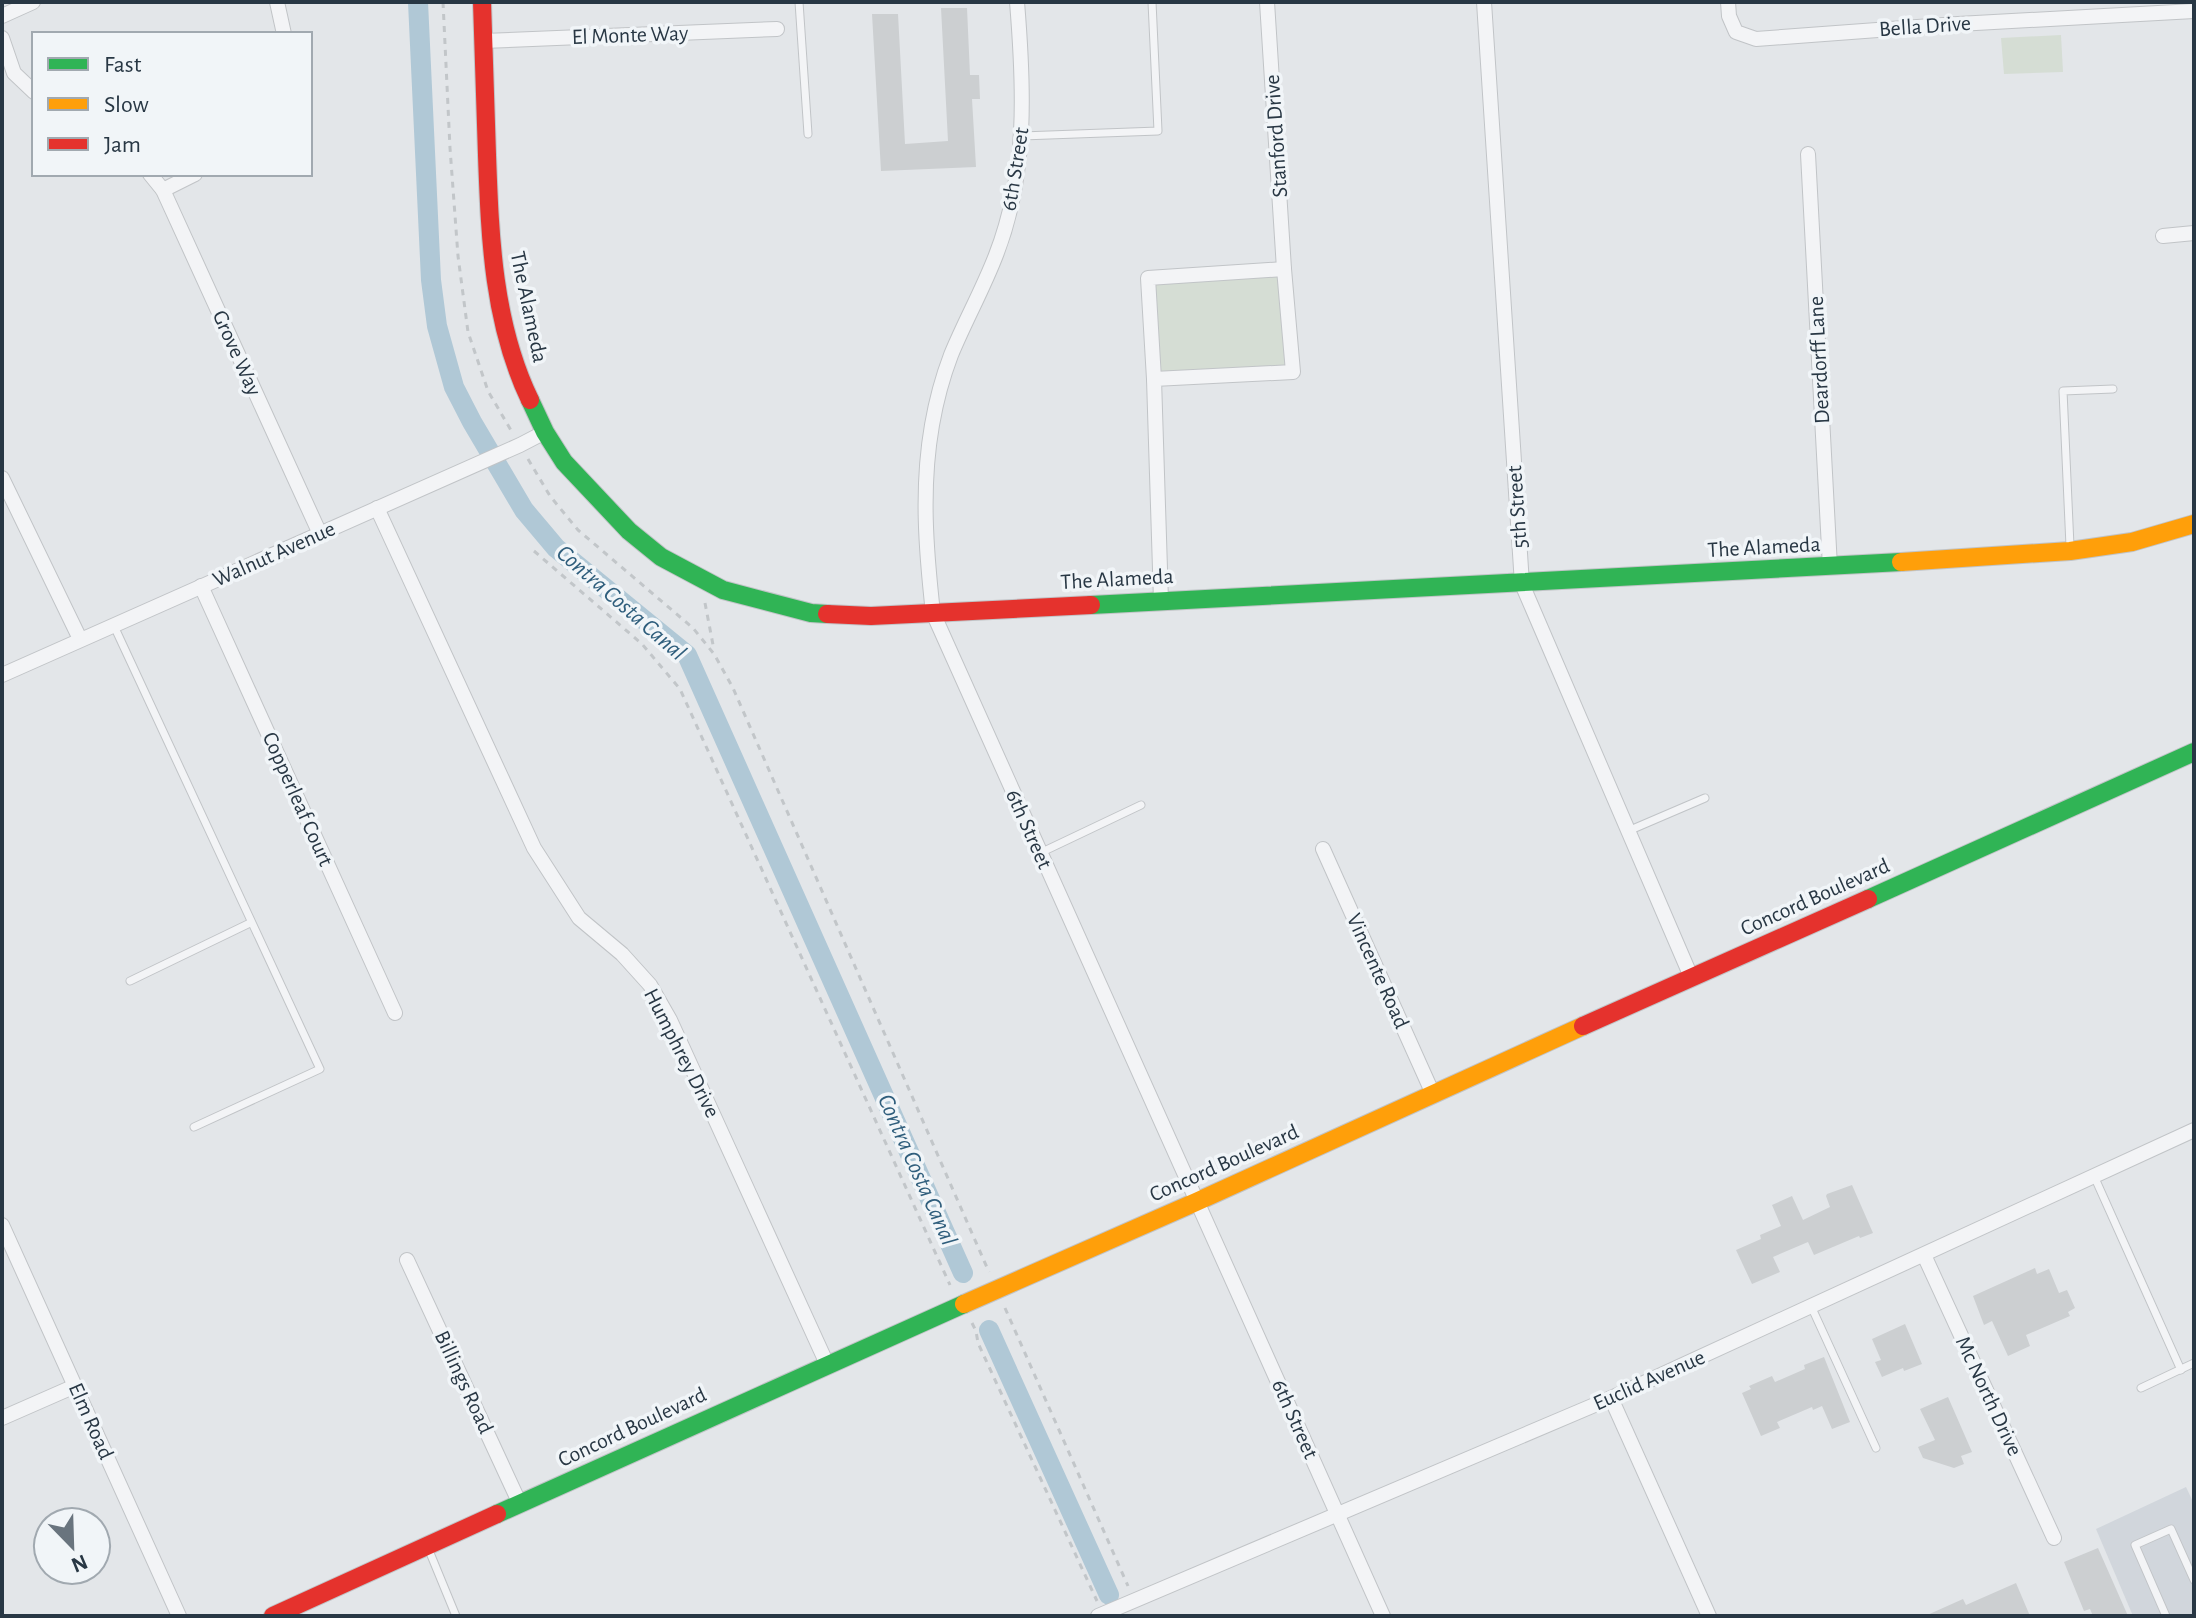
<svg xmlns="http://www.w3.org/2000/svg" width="2196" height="1618" viewBox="0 0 2196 1618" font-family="'Alegreya Sans',sans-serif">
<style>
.built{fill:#d1d6dc}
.green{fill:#d5ddd4}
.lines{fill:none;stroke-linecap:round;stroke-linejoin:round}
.canal{stroke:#b0c8d6;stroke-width:20}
.building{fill:#cccfd1}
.lane-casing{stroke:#c1c4c7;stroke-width:9}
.street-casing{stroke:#c1c4c7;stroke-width:16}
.fast-casing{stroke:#c1c4c7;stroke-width:20}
.slow-casing{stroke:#c1c4c7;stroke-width:20}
.jam-casing{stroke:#c1c4c7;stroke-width:20}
.path{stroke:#c2c6c9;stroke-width:3;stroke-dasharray:6 6;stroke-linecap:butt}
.lane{stroke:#f3f4f6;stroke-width:7}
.street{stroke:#f3f4f6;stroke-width:14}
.fast{stroke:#30b455;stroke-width:18}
.slow{stroke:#ff9f0a;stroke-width:18}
.jam{stroke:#e5322d;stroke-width:18}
.labels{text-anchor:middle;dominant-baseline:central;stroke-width:7;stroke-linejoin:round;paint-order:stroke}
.street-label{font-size:22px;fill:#283744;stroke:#f1f5f8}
.water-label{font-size:24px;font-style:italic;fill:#2f5e7c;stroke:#f1f5f8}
</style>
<rect width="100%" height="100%" fill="#e3e6e9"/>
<!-- built -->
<path class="built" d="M2186 1487 2194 1504V1616H2133L2096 1529Z"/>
<!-- green -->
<g class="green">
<path d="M2061 35 2063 72 2004 74 2001 38Z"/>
<path d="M1284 269 1293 372 1154 379 1148 278Z"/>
</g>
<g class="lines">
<!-- canal -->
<g class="canal">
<path d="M418 2 431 280 437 326 454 387 472 422 524 510 556 548 687 655 963 1273"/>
<path d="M989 1330 1109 1595"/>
</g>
</g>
<!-- building -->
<g class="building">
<path d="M941 8H967L970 75H979L980 99H972L976 167 881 171 872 14H898L905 144 948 141Z"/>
<path d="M1852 1185 1873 1233 1860 1238 1859 1236 1814 1255 1808 1242 1773 1257 1780 1272 1752 1284 1736 1250 1761 1239 1760 1235 1781 1226 1772 1205 1792 1196 1803 1220 1830 1207 1826 1196 1827 1194Z"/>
<path d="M2035 1268 2037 1274 2049 1269 2059 1293 2067 1290 2075 1308 2068 1312 2070 1316 2026 1335 2030 1346 2008 1356 1992 1321 1984 1325 1973 1296Z"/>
<path d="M1905 1324 1922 1364 1904 1371 1903 1368 1882 1377 1875 1362 1881 1360 1872 1339Z"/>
<path d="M1824 1357 1850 1422 1832 1429 1822 1406 1813 1410 1812 1407 1777 1422 1780 1428 1761 1436 1742 1393 1751 1389 1749 1386 1772 1376 1775 1382 1805 1369 1804 1365Z"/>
<path d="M1948 1397 1972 1452 1961 1456 1964 1464 1954 1468 1923 1458 1918 1447 1935 1440 1920 1409Z"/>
<path d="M2098 1548 2128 1616H2093L2090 1609 2084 1611 2064 1562Z"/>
<path d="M2016 1583 2030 1616H1925L1963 1599 1966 1605Z"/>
</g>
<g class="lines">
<defs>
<g id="lane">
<path d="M799 2 808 134"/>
<path d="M1022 136 1158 131 1152 2"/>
<path d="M2070 546 2063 391 2113 389"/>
<path d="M114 626 320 1069 194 1127"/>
<path d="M1628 831 1705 798"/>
<path d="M1040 853 1141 805"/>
<path d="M130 981 250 923"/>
<path d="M2094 1176 2181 1370"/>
<path d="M1811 1306 1876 1448"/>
<path d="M2141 1388 2194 1363"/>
<path d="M428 1548 456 1616"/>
<path d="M2166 1616 2135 1545 2171 1529 2194 1580"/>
</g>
<g id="street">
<path d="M277 2 284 34"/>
<path d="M1017 2C1024 87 1028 173 996 255 983 289 965 321 951 355 943 376 936 402 932 425 921 488 926 550 933 613L1383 1616"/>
<path d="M1484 2 1522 584 1692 979"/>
<path d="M1728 2 1729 16 1736 32 1756 39 1958 24 2194 11"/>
<path d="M2 16 33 2"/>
<path d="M2 38 14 73 34 92"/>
<path d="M483 41 777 29"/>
<path d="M1808 154 1830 567"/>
<path d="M150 174 163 190 320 534"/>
<path d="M163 190 195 174"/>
<path d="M2163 236 2194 233"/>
<path d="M1154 379 1148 278 1284 269"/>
<path d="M2 478 80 639"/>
<path d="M377 508 534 848 579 918 622 954 650 985 670 1020 827 1364"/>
<path d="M201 586 395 1013"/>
<path d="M1161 601 1154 379 1293 372 1284 269 1267 2"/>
<path d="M2 675 520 445 545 432"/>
<path d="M1323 849 1433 1094"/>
<path d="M2 1225 179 1616"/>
<path d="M1924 1255 2054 1538"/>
<path d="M407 1260 520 1504"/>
<path d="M1611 1398 1709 1616"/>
<path d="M2 1418 75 1386"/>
<path d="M1098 1616 1611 1398 2194 1130"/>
</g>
<g id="fast">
<path d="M530 400 545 432 564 462 629 531 661 557 723 590 811 613 827 614"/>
<path d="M1091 605 1901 562"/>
<path d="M1868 899 2194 752"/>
<path d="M497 1514 964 1304"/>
</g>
<g id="slow">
<path d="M1901 562 2070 551 2132 542 2194 524"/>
<path d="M964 1304 1196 1202 1583 1026"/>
</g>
<g id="jam">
<path d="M482 2C484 53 485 104 487 155 490 238 493 323 530 400"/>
<path d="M827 614 871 616 1091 605"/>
<path d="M1583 1026 1868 899"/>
<path d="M273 1616 497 1514"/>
</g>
</defs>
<!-- lane casing -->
<use href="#lane" class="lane-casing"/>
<!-- street casing -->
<use href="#street" class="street-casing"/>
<!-- fast casing -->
<use href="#fast" class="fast-casing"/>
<!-- slow casing -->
<use href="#slow" class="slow-casing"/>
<!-- jam casing -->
<use href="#jam" class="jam-casing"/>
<!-- path -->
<g class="path">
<path d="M443 2 450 148 458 256 468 332 488 391 512 432"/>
<path d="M528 459 550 496 578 530 693 628 714 654 733 688 989 1272"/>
<path d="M534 551 642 644 680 689 950 1285"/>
<path d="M705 603 714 650"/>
<path d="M1005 1308 1128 1586"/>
<path d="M972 1323 976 1331 978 1343 1097 1601"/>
</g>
<!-- lane -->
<use href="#lane" class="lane"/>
<!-- street -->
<use href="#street" class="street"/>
<!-- fast -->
<use href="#fast" class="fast"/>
<!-- slow -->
<use href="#slow" class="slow"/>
<!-- jam -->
<use href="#jam" class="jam"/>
</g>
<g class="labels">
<!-- street labels -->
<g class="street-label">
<text transform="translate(1925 26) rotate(-4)">Bella Drive</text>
<text transform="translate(630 35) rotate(-2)">El Monte Way</text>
<text transform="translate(1276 136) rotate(-94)">Stanford Drive</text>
<text transform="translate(1015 169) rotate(-81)">6th Street</text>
<text transform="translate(529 307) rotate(78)">The Alameda</text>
<text transform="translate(237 353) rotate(66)">Grove Way</text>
<text transform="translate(1819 360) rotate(-93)">Deardorff Lane</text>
<text transform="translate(1517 507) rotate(-94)">5th Street</text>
<text transform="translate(1764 547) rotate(-3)">The Alameda</text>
<text transform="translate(274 554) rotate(-24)">Walnut Avenue</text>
<text transform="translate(1117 579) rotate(-3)">The Alameda</text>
<text transform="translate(298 799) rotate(66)">Copperleaf Court</text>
<text transform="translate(1029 829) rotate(66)">6th Street</text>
<text transform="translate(1815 897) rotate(-24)">Concord Boulevard</text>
<text transform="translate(1378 971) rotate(66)">Vincente Road</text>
<text transform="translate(682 1053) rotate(63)">Humphrey Drive</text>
<text transform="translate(1224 1163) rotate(-24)">Concord Boulevard</text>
<text transform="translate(1649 1380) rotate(-24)">Euclid Avenue</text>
<text transform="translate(464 1382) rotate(65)">Billings Road</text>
<text transform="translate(1989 1396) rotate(65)">Mc North Drive</text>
<text transform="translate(1295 1419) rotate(66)">6th Street</text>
<text transform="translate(91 1421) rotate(66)">Elm Road</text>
<text transform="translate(632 1427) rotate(-25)">Concord Boulevard</text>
</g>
<!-- water labels -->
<g class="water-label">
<text transform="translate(621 603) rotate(41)">Contra Costa Canal</text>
<text transform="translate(917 1170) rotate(66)">Contra Costa Canal</text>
</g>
</g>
<!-- border -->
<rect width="2196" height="1618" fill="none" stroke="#283744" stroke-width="8"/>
<!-- legend -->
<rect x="32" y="32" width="280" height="144" fill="#f1f5f8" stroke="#a1a9b0" stroke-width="2"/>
<rect x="48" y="58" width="40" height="12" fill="#30b455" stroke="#a1a9b0" stroke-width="2"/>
<text x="104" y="72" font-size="24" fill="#283744">Fast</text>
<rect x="48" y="98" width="40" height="12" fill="#ff9f0a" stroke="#a1a9b0" stroke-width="2"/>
<text x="104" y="112" font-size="24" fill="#283744">Slow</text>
<rect x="48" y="138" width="40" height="12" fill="#e5322d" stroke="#a1a9b0" stroke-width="2"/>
<text x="104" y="152" font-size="24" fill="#283744">Jam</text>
<!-- north arrow -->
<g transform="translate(72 1546) rotate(157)"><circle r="38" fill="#f1f5f8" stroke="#a1a9b0" stroke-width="2"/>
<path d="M0-6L14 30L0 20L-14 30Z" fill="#69747e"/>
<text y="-12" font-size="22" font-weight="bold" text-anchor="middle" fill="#283744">N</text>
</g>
</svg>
